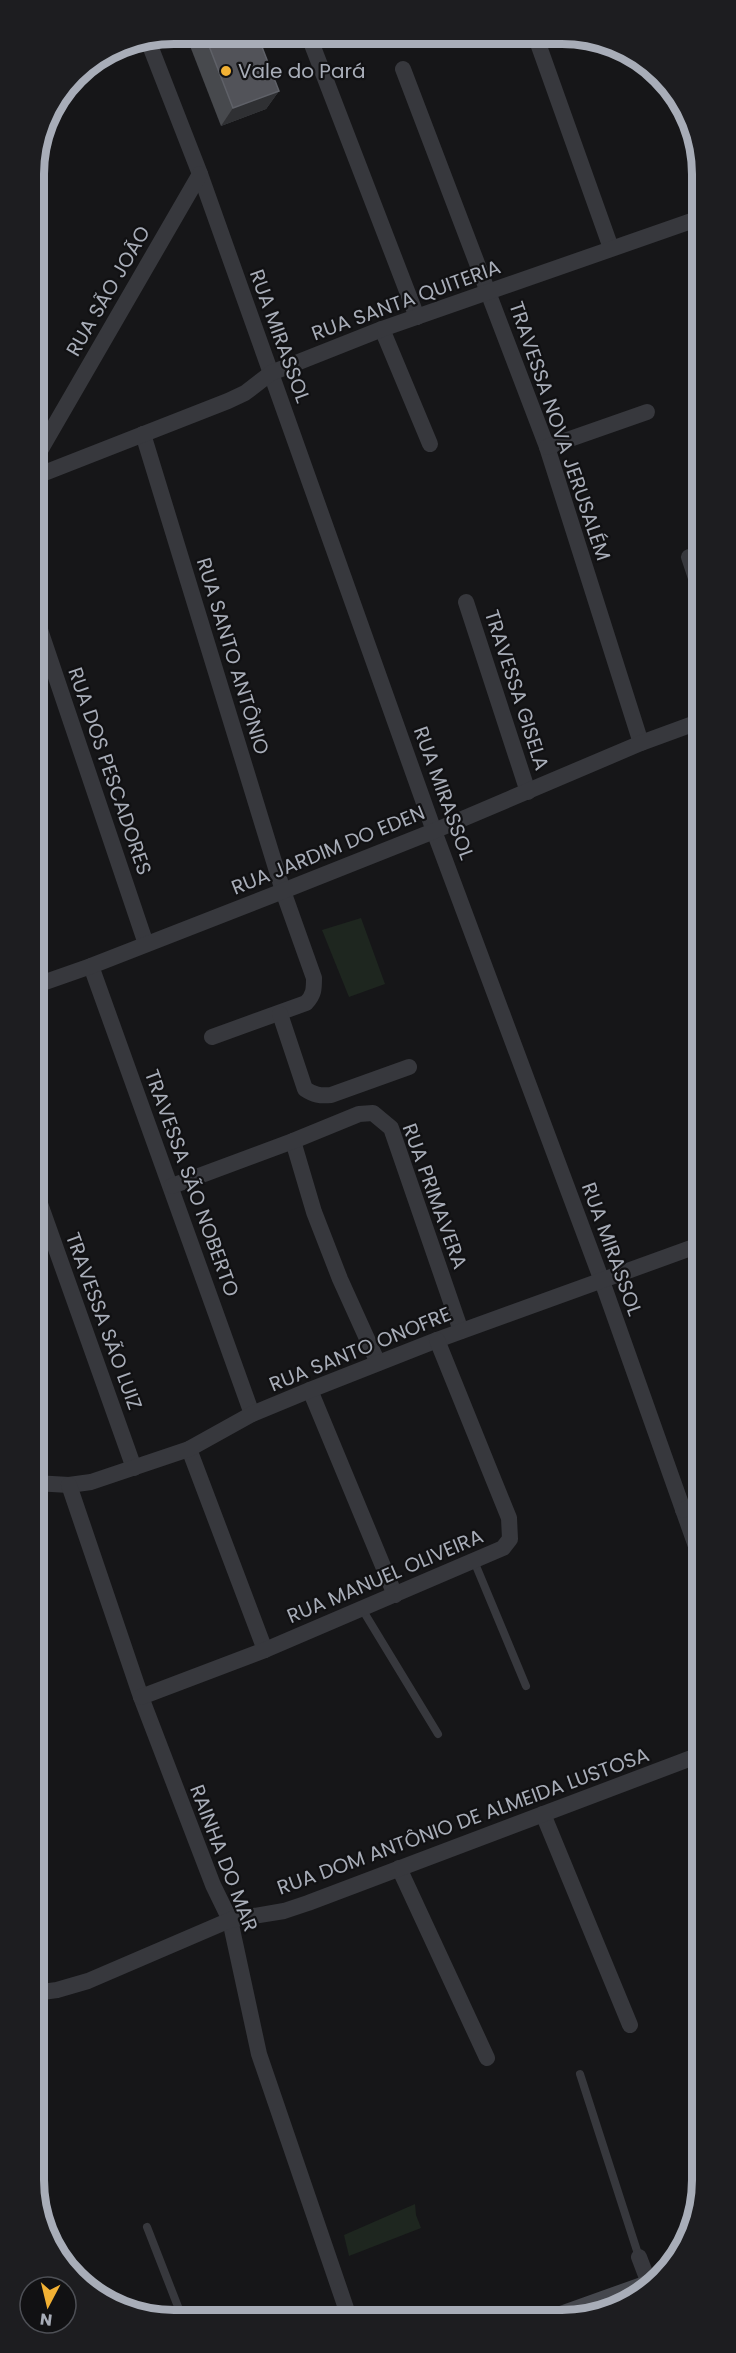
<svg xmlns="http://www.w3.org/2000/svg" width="736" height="2353" viewBox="0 0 736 2353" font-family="Poppins,sans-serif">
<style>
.green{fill:#1e261f}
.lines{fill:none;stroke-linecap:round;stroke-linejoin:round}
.lane{stroke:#37383d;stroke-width:8}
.street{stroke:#37383d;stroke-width:16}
.secondary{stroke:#45474d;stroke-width:24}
.wall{fill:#47494d}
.shaded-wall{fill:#2f3033}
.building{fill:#525359;stroke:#5f6168;stroke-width:1.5}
.poi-dot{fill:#f2b134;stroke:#111113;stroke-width:2}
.labels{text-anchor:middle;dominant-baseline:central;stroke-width:4.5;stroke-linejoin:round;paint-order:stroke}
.poi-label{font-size:20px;fill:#a8adb8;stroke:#111113;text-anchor:start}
.street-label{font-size:20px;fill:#a8adb8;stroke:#111113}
.rim{fill:none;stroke:#a8adb8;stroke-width:8}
</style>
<rect width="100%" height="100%" fill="#161618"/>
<!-- green -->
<g class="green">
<path d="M361 918 385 984 349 997 322 930Z"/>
<path d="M415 2204 416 2215 421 2228 349 2256 344 2235Z"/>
</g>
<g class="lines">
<!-- lane -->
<g class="lane">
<path d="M474 1561 526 1686"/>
<path d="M362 1609 438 1734"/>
<path d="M580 2074 639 2257"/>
<path d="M147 2227 182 2317"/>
</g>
<!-- street -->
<g class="street">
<path d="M308 34 417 317"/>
<path d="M535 35 611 248"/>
<path d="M147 38 200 174 434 831 602 1281 702 1563"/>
<path d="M403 69 547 447 641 743"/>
<path d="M695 220 700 237"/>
<path d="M382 329 430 444"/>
<path d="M143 434 283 891 314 978C314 989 314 995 306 1003L212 1037"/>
<path d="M547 447 647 412"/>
<path d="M34 461 200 174"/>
<path d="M34 477 228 401 245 393 271 373 382 329 700 218"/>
<path d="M689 557 701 593"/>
<path d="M466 602 528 792"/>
<path d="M34 612 146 944"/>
<path d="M91 966 252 1414"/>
<path d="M34 986 91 966 283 891 434 831 641 743 701 721"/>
<path d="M280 1014 305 1089C314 1095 320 1096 331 1095L409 1067"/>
<path d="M293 1141 314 1212 340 1279 378 1363"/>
<path d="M172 1186 293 1141 359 1114 373 1113 391 1128 461 1331"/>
<path d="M34 1187 134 1468"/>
<path d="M310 1390 395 1595"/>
<path d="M189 1449 265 1650"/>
<path d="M35 1483 69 1485 91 1482 189 1449 252 1414 310 1390 437 1340 702 1244"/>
<path d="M69 1485 141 1697 213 1885 230 1920 259 2054 349 2317"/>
<path d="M683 1510 702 1502"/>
<path d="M141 1697 265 1650 503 1548 510 1539 509 1518 437 1340"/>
<path d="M543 1814 630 2025"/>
<path d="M399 1868 487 2058"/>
<path d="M35 1993 57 1990 88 1981 230 1920 284 1911 308 1903 702 1754"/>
<path d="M639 2257 650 2286"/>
</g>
<!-- secondary -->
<path class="secondary" d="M564 2317 651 2286"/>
</g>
<!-- wall -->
<path class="wall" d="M185 33 257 34 279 91 266 109 221 126Z"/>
<!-- shaded-wall -->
<path class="shaded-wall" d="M279 91 266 109 221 126 233 108Z"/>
<!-- building -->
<path class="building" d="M204 33 257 34 279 91 233 108Z"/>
<!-- markers -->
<circle class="poi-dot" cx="226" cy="71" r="6"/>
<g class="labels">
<!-- poi labels -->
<g class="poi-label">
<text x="238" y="71">Vale do Pará</text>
</g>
<!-- street labels -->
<g class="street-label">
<text transform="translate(108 291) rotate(-60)">RUA SÃO JOÃO</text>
<text transform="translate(406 300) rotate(-20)">RUA SANTA QUITERIA</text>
<text transform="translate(280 336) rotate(70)">RUA MIRASSOL</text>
<text transform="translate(560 431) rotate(71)">TRAVESSA NOVA JERUSALÉM</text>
<text transform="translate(233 656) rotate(73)">RUA SANTO ANTÔNIO</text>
<text transform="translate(517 690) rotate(72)">TRAVESSA GISELA</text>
<text transform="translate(110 771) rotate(71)">RUA DOS PESCADORES</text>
<text transform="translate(444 793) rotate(70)">RUA MIRASSOL</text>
<text transform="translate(328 850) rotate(-22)">RUA JARDIM DO EDEN</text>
<text transform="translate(192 1183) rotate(70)">TRAVESSA SÃO NOBERTO</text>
<text transform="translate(435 1196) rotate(70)">RUA PRIMAVERA</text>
<text transform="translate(612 1249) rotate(70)">RUA MIRASSOL</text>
<text transform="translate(104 1321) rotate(70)">TRAVESSA SÃO LUIZ</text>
<text transform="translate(360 1349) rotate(-22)">RUA SANTO ONOFRE</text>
<text transform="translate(385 1576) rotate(-23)">RUA MANUEL OLIVEIRA</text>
<text transform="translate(463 1821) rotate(-20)">RUA DOM ANTÔNIO DE ALMEIDA LUSTOSA</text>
<text transform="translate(224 1858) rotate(69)">RAINHA DO MAR</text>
</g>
</g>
<!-- crop -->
<path d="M0 0H736V2353H0ZM174 44H562A130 130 0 0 1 692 174V2180A130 130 0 0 1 562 2310H174A130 130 0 0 1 44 2180V174A130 130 0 0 1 174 44Z" fill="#1d1d20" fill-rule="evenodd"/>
<path class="rim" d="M174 44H562A130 130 0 0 1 692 174V2180A130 130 0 0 1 562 2310H174A130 130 0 0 1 44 2180V174A130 130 0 0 1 174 44Z"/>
<!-- north arrow -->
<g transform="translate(48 2305) rotate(187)"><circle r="28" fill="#111113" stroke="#4d4f55" stroke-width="1.5"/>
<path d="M0-4.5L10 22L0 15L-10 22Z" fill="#f2b134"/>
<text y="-9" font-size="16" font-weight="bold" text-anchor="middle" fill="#a8adb8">N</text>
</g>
</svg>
